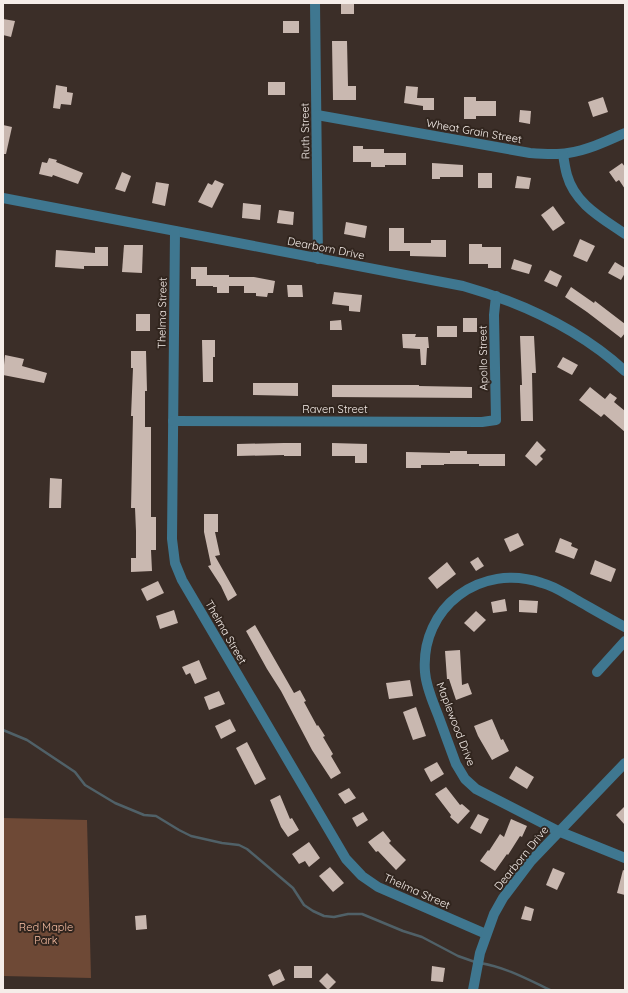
<svg xmlns="http://www.w3.org/2000/svg" width="628" height="993" viewBox="0 0 628 993" font-family="Quicksand,sans-serif">
<style>
.green{fill:#6e4936}
.lines{fill:none;stroke-linecap:round;stroke-linejoin:round}
.stream{stroke:#506168;stroke-width:2.5}
.building{fill:#c9b8b0}
.minor{stroke:#3f7790;stroke-width:10}
.labels{text-anchor:middle;dominant-baseline:central;stroke-width:4;stroke-linejoin:round;paint-order:stroke}
.street-label{font-size:11px;fill:#f5ede9;stroke:#31251e}
.park-label{font-size:11px;fill:#f9bfa4;stroke:#31251e}
</style>
<rect width="100%" height="100%" fill="#3b2e28"/>
<!-- green -->
<path class="green" d="M3 818 87 820 91 978 3 976Z"/>
<g class="lines">
<!-- stream -->
<g class="stream">
<path d="M3 730 27 740 75 772 85 785 115 803 144 815 156 816 179 830 191 836 222 843 239 845 247 849 293 888 304 905 313 911 324 916 334 917 348 914H362L403 931 422 937 458 956 475 962"/>
<path d="M480 963C505 967 527 979 550 990"/>
</g>
</g>
<!-- building -->
<g class="building">
<rect x="341" y="3" width="13" height="11"/>
<path d="M3 19 15 21 11 37 3 35Z"/>
<rect x="283" y="21" width="16" height="12"/>
<path d="M332 41H347L348 86H356V100H333Z"/>
<rect x="268" y="82" width="17" height="13"/>
<path d="M56 85 67 87V92L73 93 71 105 61 104 60 109 53 108Z"/>
<path d="M406 86 418 87 417 98H434V110H423V106L404 103Z"/>
<path d="M464 97H476V101H496V116H476V119H464Z"/>
<path d="M603 97 608 112 593 117 588 102Z"/>
<path d="M520 110 531 111 530 124 519 122Z"/>
<path d="M3 125 12 127 6 154H3Z"/>
<path d="M353 146H363V149H384V153H406V165H385V167H371V162H353Z"/>
<path d="M49 158 57 160 56 162 83 173 78 184 53 175 52 177 39 174 42 162 47 163Z"/>
<path d="M432 163 463 165V177H440V179H432Z"/>
<path d="M622 163 625 167V189L619 180 616 182 609 172Z"/>
<path d="M122 172 131 176 125 192 115 189Z"/>
<rect x="478" y="173" width="14" height="15"/>
<path d="M517 176 531 178 529 189 515 188Z"/>
<path d="M215 180 224 184 212 208 198 202 208 183 212 185Z"/>
<path d="M156 182 169 184 165 206 152 203Z"/>
<path d="M243 203 261 205 260 220 242 218Z"/>
<path d="M553 206 565 223 553 231 541 215Z"/>
<path d="M279 210 294 212 293 225 277 223Z"/>
<path d="M346 222 367 226 365 238 344 234Z"/>
<path d="M389 228H404V243H431V240H446V257L410 256V251H389Z"/>
<path d="M580 239 595 246 587 262 573 256Z"/>
<path d="M469 244H482V247H501V268H488V264H469Z"/>
<path d="M124 245H143L142 273 122 272Z"/>
<path d="M95 247H108V266H84V269L55 267 56 250 95 253Z"/>
<path d="M514 259 532 265 529 274 511 269Z"/>
<path d="M615 262 625 268V273L621 280 608 273Z"/>
<path d="M191 267H207V275H229V277H254L275 281 273 293H268L267 297 256 296V293H244V286H229V293H217V287H213V286H196V279H191Z"/>
<path d="M550 270 562 276 557 287 544 281Z"/>
<path d="M287 285H302L303 297H288Z"/>
<path d="M571 287 594 303 595 301 625 324V333L621 338 587 312 565 297Z"/>
<path d="M334 292 362 295 360 312 349 311V306L332 304Z"/>
<rect x="136" y="314" width="14" height="17"/>
<rect x="463" y="318" width="14" height="14"/>
<path d="M341 320 342 330H330V321Z"/>
<rect x="437" y="326" width="20" height="11"/>
<path d="M402 334H416L415 337H428L429 348H427L426 365H421L420 349 403 348Z"/>
<path d="M520 336H534L536 373H532L533 421H521L520 389V385H522Z"/>
<path d="M202 340H215V357H213V382H203Z"/>
<path d="M131 351H146L147 391H145V427H151V517H156V550H151L152 571 131 572V558H136V531L135 508H131L133 416H131L133 368H131Z"/>
<path d="M5 355 24 359 22 366 47 373 44 383 3 375Z"/>
<path d="M563 357 578 365 572 375 557 367Z"/>
<path d="M253 383H298V396L253 395Z"/>
<path d="M332 385H419V386L472 387V398L332 397Z"/>
<path d="M590 387 605 399 610 393 617 398 614 402 625 411V432L604 414 601 417 579 400Z"/>
<path d="M537 441 546 450 540 456 543 459 536 466 525 456Z"/>
<path d="M284 443H301V456H284V455L237 456V444Z"/>
<path d="M332 443 367 444V463H355V456H332Z"/>
<path d="M450 451H467V454H505V466H479V464H444V465H421V468H406V452L450 453Z"/>
<path d="M50 478 62 479 61 508H49Z"/>
<path d="M204 514H218V532H215L220 555 215 556 237 595 228 601 221 586 208 566 211 565 204 532Z"/>
<path d="M518 533 524 545 510 552 504 539Z"/>
<path d="M560 538 572 543 571 546 578 549 574 559 555 552Z"/>
<path d="M478 557 484 566 476 571 470 562Z"/>
<path d="M595 560 616 569 611 582 590 574Z"/>
<path d="M447 562 456 574 437 589 428 578Z"/>
<path d="M158 581 164 593 147 601 141 589Z"/>
<path d="M505 599 507 611 493 613 491 602Z"/>
<path d="M519 600 538 601 537 613 519 612Z"/>
<path d="M174 610 178 623 160 629 156 616Z"/>
<path d="M476 611 486 620 474 632 464 623Z"/>
<path d="M255 625 294 693 300 690 306 701 304 702 317 726 318 725 325 736 323 737 333 754 331 756 341 773 331 779 312 750 281 691 267 669 246 631Z"/>
<path d="M460 650 462 685 468 683 472 694 456 700 449 679H447L445 651Z"/>
<path d="M199 660 207 679 195 684 190 673 186 675 182 667Z"/>
<path d="M410 680 413 696 389 699 386 683Z"/>
<path d="M219 691 225 704 209 710 204 697Z"/>
<path d="M416 707 426 736 413 740 403 712Z"/>
<path d="M230 719 236 731 221 739 215 726Z"/>
<path d="M492 719 501 740 503 739 509 751 492 760 478 736 474 726Z"/>
<path d="M247 742 266 779 255 785 236 748Z"/>
<path d="M437 762 444 774 431 782 424 769Z"/>
<path d="M516 766 534 777 527 789 509 778Z"/>
<path d="M446 787 460 805 462 804 470 811 458 824 450 817 451 815 435 794Z"/>
<path d="M349 788 356 798 345 804 338 794Z"/>
<path d="M280 795 290 819 292 818 299 830 288 837 281 827 270 800Z"/>
<path d="M625 806V825L616 815Z"/>
<path d="M363 812 368 820 357 827 352 818Z"/>
<path d="M478 814 489 819 481 834 470 828Z"/>
<path d="M511 819 527 826 522 837 520 836 508 855 507 854 495 871 480 861 488 850 489 851 500 834 504 837Z"/>
<path d="M383 831 391 841 389 843 406 860 396 870 378 851 376 852 368 842Z"/>
<path d="M309 842 320 858 309 867 305 861 299 864 292 854Z"/>
<path d="M330 867 344 883 333 892 319 876Z"/>
<path d="M553 868 565 873 557 890 546 885Z"/>
<path d="M623 870 625 871V895L617 893Z"/>
<path d="M525 906 534 909 531 921 521 919Z"/>
<path d="M146 915 147 929 136 930 135 916Z"/>
<rect x="294" y="966" width="18" height="12"/>
<path d="M432 966 445 968 443 982 431 981Z"/>
<path d="M280 969 285 980 273 986 268 975Z"/>
<path d="M327 973 336 982 328 990 319 981Z"/>
</g>
<g class="lines">
<!-- minor -->
<g class="minor">
<path d="M315 3 318 259"/>
<path d="M317 115 530 153C543 154 556 155 568 153 588 150 607 141 625 133"/>
<path d="M563 154C564 161 565 168 567 175 575 204 602 218 625 234"/>
<path d="M3 198 463 286C523 303 579 329 625 371"/>
<path d="M175 231 172 539 175 563 182 580 346 859 362 876 378 887 486 934"/>
<path d="M173 421 482 422 496 420 494 315 496 296"/>
<path d="M625 627C608 618 591 608 575 599 564 593 554 586 542 583 481 562 420 607 425 672 426 687 433 702 438 715 444 731 450 748 456 764L465 779 476 789 558 831 625 858"/>
<path d="M597 672 625 641"/>
<path d="M473 990 480 953 494 914 503 898 531 861 625 763"/>
</g>
</g>
<g class="labels">
<!-- street labels -->
<g class="street-label">
<text transform="translate(305 131) rotate(-91)">Ruth Street</text>
<text transform="translate(474 131) rotate(10)">Wheat Grain Street</text>
<text transform="translate(326 248) rotate(11)">Dearborn Drive</text>
<text transform="translate(162 313) rotate(-89)">Thelma Street</text>
<text transform="translate(483 358) rotate(-91)">Apollo Street</text>
<text x="335" y="409">Raven Street</text>
<text transform="translate(226 632) rotate(60)">Thelma Street</text>
<text transform="translate(456 724) rotate(69)">Maplewood Drive</text>
<text transform="translate(521 858) rotate(-51)">Dearborn Drive</text>
<text transform="translate(417 891) rotate(24)">Thelma Street</text>
</g>
<!-- park labels -->
<g class="park-label">
<text x="46" y="927">Red Maple<tspan x="46" dy="13">Park</tspan></text>
</g>
</g>
<!-- border -->
<rect width="628" height="993" fill="none" stroke="#f5ede9" stroke-width="8"/>
</svg>
